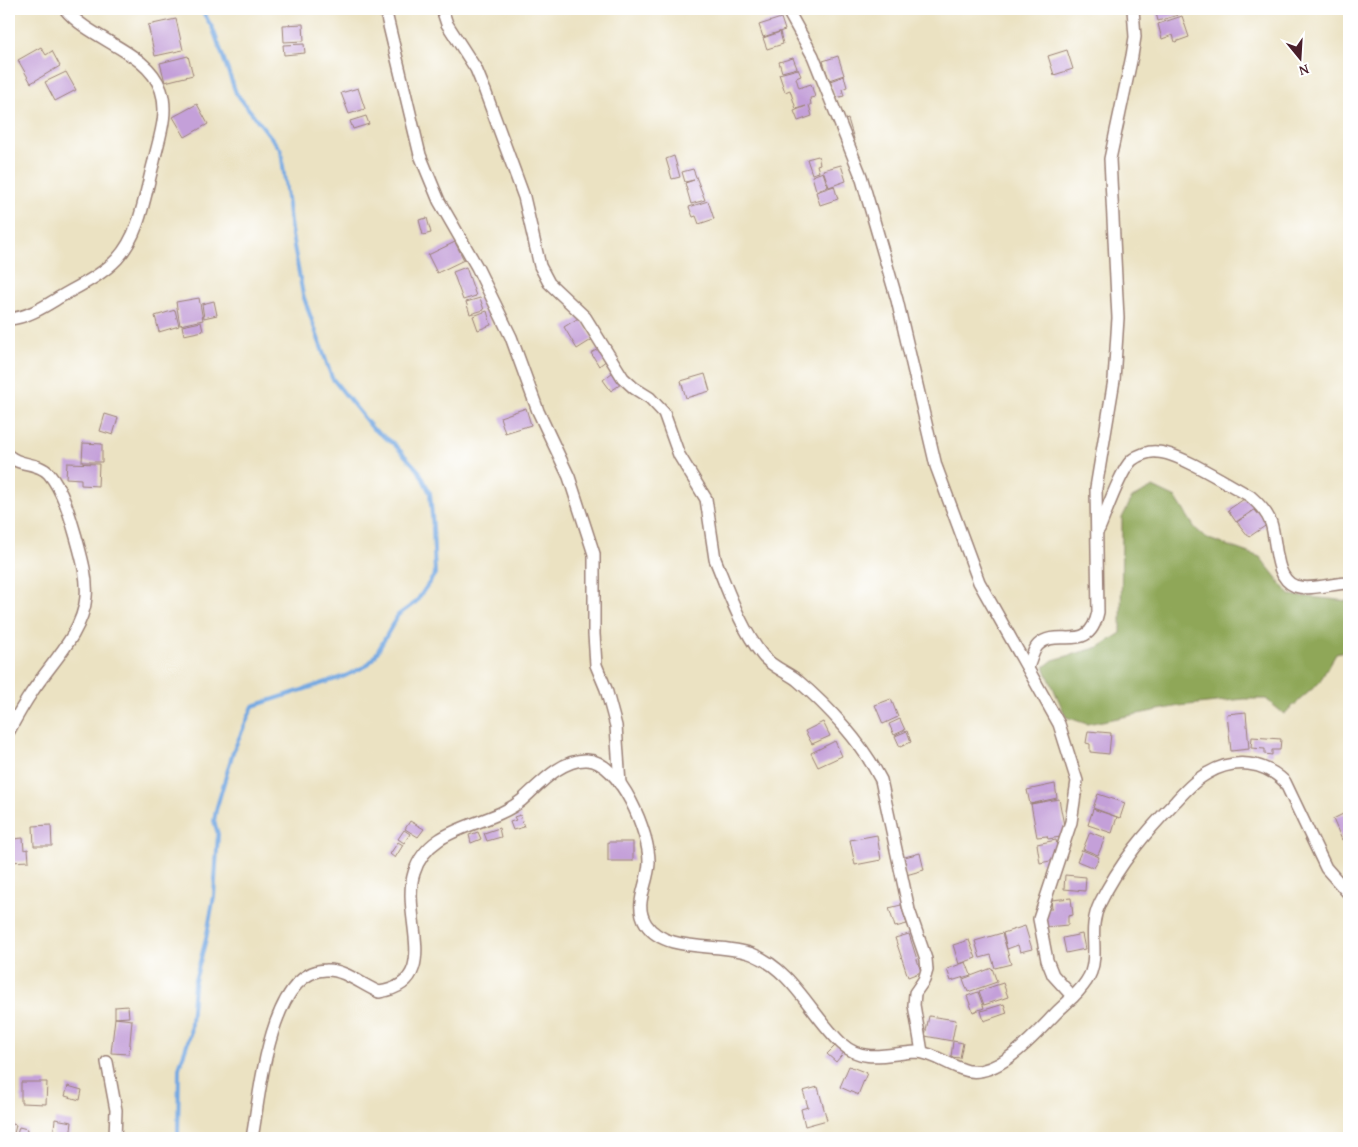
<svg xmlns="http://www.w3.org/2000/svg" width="1358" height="1147" viewBox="0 0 1358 1147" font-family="'Gentium Book Plus',serif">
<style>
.forest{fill:#8fa759;stroke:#6c6342}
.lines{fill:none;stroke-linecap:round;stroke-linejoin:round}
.stream{stroke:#75a9e2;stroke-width:4}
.building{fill:#c4a0d9}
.minor-casing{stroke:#9a8076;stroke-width:14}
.minor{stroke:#fff;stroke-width:11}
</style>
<rect width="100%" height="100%" fill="#fff"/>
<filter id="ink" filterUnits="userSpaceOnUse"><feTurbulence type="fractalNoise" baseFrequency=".02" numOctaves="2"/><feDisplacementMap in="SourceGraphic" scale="10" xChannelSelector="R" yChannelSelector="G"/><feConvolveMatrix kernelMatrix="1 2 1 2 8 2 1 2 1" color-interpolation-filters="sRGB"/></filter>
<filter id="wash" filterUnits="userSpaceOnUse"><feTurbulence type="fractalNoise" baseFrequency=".0096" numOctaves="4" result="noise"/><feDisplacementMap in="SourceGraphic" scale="20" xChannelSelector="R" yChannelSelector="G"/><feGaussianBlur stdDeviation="1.12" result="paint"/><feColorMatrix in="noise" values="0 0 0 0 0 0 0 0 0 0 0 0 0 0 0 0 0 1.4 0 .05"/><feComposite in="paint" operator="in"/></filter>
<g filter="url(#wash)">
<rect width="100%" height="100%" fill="#ebe2c2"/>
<!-- forest -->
<path class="forest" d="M1153 487 1176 498 1195 528 1206 538 1260 557 1290 595 1349 601V650L1336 653 1319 683 1284 714 1266 699H1244L1179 706 1087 724 1066 717 1044 667 1053 660 1099 647 1121 633 1122 518 1132 498Z"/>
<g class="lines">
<!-- stream -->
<path class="stream" d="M178 1138 179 1068 190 1035 194 984 206 939 214 896 218 834 214 821 216 810 233 752 253 706 345 676 366 666 374 658 398 615 416 602 435 574 433 527 430 493 419 471 393 443 373 429 332 378 303 295 291 230 281 150 236 93 213 29 201 9"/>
</g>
<g id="blocks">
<!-- building -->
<g class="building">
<path d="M1155 9H1176L1178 15 1158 21Z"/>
<path d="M1182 16 1189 37 1175 42 1173 35 1162 39 1158 24Z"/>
<path d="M781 18 785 30 763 37 759 25Z"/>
<path d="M176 19 183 50 155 56 148 25Z"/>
<path d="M303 24 304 41 284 42 283 25Z"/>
<path d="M780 32 783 44 767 49 763 38Z"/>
<path d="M304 44 305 53 284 55 283 45Z"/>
<path d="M41 47 46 55 52 51 60 66 31 83 18 60Z"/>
<path d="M1067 50 1073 69 1054 75 1048 56Z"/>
<path d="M188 56 193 75 165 82 160 63Z"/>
<path d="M838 56 844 75 829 80 823 61Z"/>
<path d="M793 58 797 68 782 72 779 62Z"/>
<path d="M798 69 801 76 796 78 799 88 811 84 815 97 810 98 811 105H809L812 116 798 121 794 111 806 106 796 109 790 90 785 92 779 74Z"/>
<path d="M66 72 76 90 55 101 45 82Z"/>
<path d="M844 76 847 87 842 89 844 96 836 98 830 81Z"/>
<path d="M358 88 365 109 349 114 341 93Z"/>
<path d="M197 104 208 124 185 137 173 117Z"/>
<path d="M366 116 369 124 353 129 350 121Z"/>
<path d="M848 119 854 139 849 141 842 121Z"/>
<path d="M674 156 680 177 672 179 666 159Z"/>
<path d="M818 156 820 164 817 165 819 172 812 174 807 159Z"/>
<path d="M841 165 846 181 829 187 823 170Z"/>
<path d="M693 169 705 200 691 204 685 183 694 180 685 182 682 172Z"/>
<path d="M823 172 828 187 816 190 812 176Z"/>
<path d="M834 186 838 199 820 205 816 192Z"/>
<path d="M708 201 714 219 699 224 696 216 693 217 689 207Z"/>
<path d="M427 218 431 233 423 235 419 220Z"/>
<path d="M455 242 464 260 437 273 428 255Z"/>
<path d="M466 267 476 296 463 300 453 272Z"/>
<path d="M199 298 203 320 180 325 176 302Z"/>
<path d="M480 298 484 310 470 314 466 302Z"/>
<path d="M214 301 217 315 204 318 202 304Z"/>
<path d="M175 310 179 326 159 332 155 316Z"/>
<path d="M487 311 491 325 478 330 473 316Z"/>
<path d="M580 317 593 339 577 349 564 327Z"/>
<path d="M201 322 203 331 184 335 182 326Z"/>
<path d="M600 348 607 360 599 366 591 353Z"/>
<path d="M613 372 621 384 611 391 603 380Z"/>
<path d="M705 374 710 391 686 398 681 381Z"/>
<path d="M526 408 531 425 505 433 500 417Z"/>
<path d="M105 414 118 418 113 435 100 431Z"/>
<path d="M83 443 102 444V462H82Z"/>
<path d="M67 463 99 464 98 486 81 485V479L66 478Z"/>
<path d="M1247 497 1255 509 1236 522 1228 510Z"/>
<path d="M1256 509 1268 524 1249 537 1237 522Z"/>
<path d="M891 699 898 717 883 724 875 705Z"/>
<path d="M1246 712 1249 749 1231 751 1227 714Z"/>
<path d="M900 719 905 730 894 735 889 724Z"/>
<path d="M823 722 830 736 812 744 805 731Z"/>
<path d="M907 731 911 742 900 747 895 736Z"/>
<path d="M1088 731 1111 733 1109 754 1090 752V744L1086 743Z"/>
<path d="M1252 737 1281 739 1280 750H1272V755L1265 754V749L1251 748Z"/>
<path d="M835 741 842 756 818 767 811 753Z"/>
<path d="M1055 784 1057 798 1030 804 1027 790Z"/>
<path d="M1098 794 1125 803 1120 818 1093 808Z"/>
<path d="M1059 799 1066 836 1048 839 1047 836 1037 837 1031 804Z"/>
<path d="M1093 809 1117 817 1112 833 1088 825Z"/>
<path d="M1349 811V837L1342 840 1333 819Z"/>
<path d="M520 815 524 827 513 830 510 822 516 820 514 817Z"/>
<path d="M410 821 424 829 418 837 405 829Z"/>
<path d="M51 825 52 846H34L33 826Z"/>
<path d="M499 828 501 837 487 841 484 833Z"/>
<path d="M404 830 410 834 404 843 398 839Z"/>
<path d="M478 832 481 839 471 843 469 835Z"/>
<path d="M1090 832 1105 838 1098 855 1083 849Z"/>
<path d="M9 835H12L13 839 23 838 24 850 28 849 29 861 9 862Z"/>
<path d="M877 835 881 860 855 865 850 840Z"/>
<path d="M1056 840 1059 854 1054 855 1055 860 1040 863 1037 844Z"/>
<path d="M398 842 403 845 395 858 390 854Z"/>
<rect x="608" y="842" width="25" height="19"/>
<path d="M1082 850 1099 857 1094 868 1077 861Z"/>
<path d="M1349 852V864L1345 854Z"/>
<path d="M920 853 924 870 906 875 901 858Z"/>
<path d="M1065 875 1086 877 1085 891 1064 889Z"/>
<path d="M1071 898 1073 915 1068 916V925L1046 927 1045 909H1052L1051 900Z"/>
<path d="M901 905 907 924 895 927 889 908Z"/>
<path d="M1025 926 1032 949 1020 952 1018 945 1007 949 1003 933Z"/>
<path d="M1002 933 1011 964 995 968 991 955 980 958 975 941Z"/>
<path d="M909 934 921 972 908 977 895 938Z"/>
<path d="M1082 934 1085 949 1066 953 1063 938Z"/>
<path d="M969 940 976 958 959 964 953 945Z"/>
<path d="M966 962 971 975 951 981 947 969Z"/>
<path d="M992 968 997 982 968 992 963 979Z"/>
<path d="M1003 983 1008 997 984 1005 979 991Z"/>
<path d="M978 992 984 1008 973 1012 967 996Z"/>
<path d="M1004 1004 1007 1013 984 1021 981 1011Z"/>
<path d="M128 1006 129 1017 115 1018V1007Z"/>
<path d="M929 1016 956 1020 952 1041 925 1036Z"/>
<path d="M115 1018 132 1020 129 1054 111 1053Z"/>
<path d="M953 1041 963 1043 960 1058 951 1057Z"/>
<path d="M837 1044 845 1051 836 1062 827 1054Z"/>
<path d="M849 1066 867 1073 858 1095 840 1087Z"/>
<path d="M21 1082H47L46 1104 21 1103Z"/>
<path d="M68 1086 82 1090 80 1100 65 1096Z"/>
<path d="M818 1087 827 1120 805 1126 801 1109 808 1107 803 1091Z"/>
<path d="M55 1119 72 1122 70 1138H53Z"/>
<path d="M9 1123 16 1125 13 1138H9Z"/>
<path d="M19 1127 27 1129 25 1138H16Z"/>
</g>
</g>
</g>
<g filter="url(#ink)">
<use href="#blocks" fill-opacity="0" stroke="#9a8076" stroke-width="1"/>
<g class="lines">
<defs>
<g id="minor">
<path d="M385 9 420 155 439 201 477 267 511 337 538 411 569 477 594 554V634L596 665 606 689 616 726 620 784"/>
<path d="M442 9 447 24 476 69 485 91 524 197 540 266 549 283 585 317 623 378 634 388 650 398 664 413 679 455 706 499 715 559C728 591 741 629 763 656 772 667 787 672 797 680 829 707 862 743 881 780L909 910 926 959 927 970 924 980 915 993 914 1005 922 1052"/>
<path d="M787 9 813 56 861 176 897 300 936 466 979 582 1059 724 1077 781 1071 822 1039 919 1047 960 1053 975 1073 997"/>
<path d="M9 319C27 318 45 306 60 297 79 286 102 275 117 259 141 233 145 193 154 161 159 138 169 113 161 90 148 51 91 41 65 9"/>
<path d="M9 456C19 466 39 462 49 474 63 491 70 516 76 537 81 555 88 578 86 597 83 633 51 663 32 692 23 705 16 718 9 731"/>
<path d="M1099 529C1106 513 1120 471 1132 460 1138 455 1149 451 1157 452 1178 452 1229 485 1250 496 1258 503 1267 512 1271 523 1277 541 1274 578 1295 586 1311 591 1333 583 1349 583"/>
<path d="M1028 667C1031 661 1033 650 1038 645 1057 626 1089 656 1098 612L1096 488 1114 380 1118 318 1110 159 1132 56 1135 37 1133 9"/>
<path d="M107 1062 116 1110 115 1138"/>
<path d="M252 1138C260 1096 269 971 326 970 344 969 362 985 379 992 444 982 400 916 414 873 429 824 488 828 522 800 539 785 561 759 587 760 620 761 650 834 649 863 648 885 633 904 646 924 665 954 721 942 752 954 793 970 811 1015 842 1044 864 1064 889 1053 916 1052 931 1052 947 1064 962 1069 996 1083 1037 1032 1059 1010 1070 1000 1086 986 1091 972 1099 949 1087 930 1100 903 1119 864 1146 832 1176 801 1185 791 1196 779 1208 773 1234 758 1264 761 1285 782L1326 868 1349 894"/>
</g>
</defs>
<!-- minor casing -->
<use href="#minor" class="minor-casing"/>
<!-- minor -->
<use href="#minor" class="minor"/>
</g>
</g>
<!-- margin -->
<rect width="1358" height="1147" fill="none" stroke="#fff" stroke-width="30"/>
<!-- north arrow -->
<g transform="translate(1300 58) rotate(162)" stroke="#ffffff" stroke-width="4" paint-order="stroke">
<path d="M0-4L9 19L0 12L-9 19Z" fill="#4a1f2b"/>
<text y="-8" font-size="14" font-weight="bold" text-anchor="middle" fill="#4a1f2b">N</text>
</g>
</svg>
